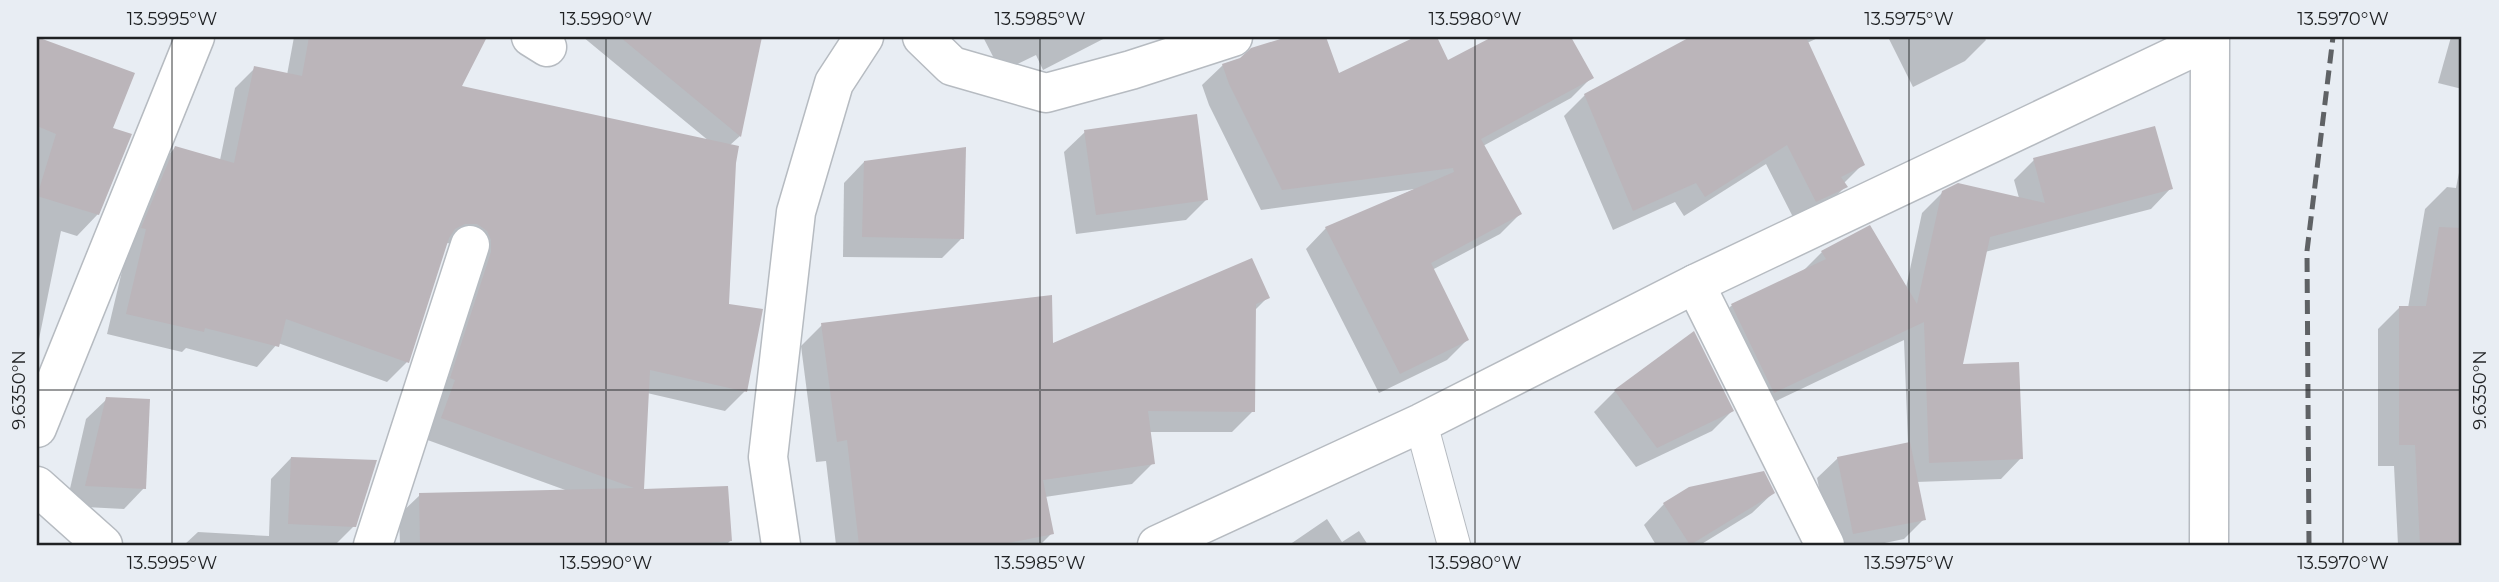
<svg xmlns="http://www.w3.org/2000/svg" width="2499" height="582" viewBox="0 0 2499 582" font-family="Montserrat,sans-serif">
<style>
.shadow{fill:#0003}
.building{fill:#bbb5ba}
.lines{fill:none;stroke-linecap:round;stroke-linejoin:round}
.lane-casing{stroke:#b6bbc1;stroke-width:34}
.street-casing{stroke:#b6bbc1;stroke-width:41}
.lane{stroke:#fff;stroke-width:32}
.street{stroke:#fff;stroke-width:38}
.rail{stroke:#5f6265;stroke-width:5;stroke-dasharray:14 7;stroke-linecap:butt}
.ticks{fill:none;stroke:#1f2123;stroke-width:2;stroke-opacity:0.45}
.neatline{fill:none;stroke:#1f2123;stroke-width:2.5}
.ticks-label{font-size:18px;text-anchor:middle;fill:#1f2123}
</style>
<rect width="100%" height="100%" fill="#e8edf3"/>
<!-- shadow -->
<g class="shadow">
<path d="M294 37H485L460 87 709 141 583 37H760L740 136 730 145 734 163 728 306 745 391 725 411 647 393 642 491 730 541 726 545H400L399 515 420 495 568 491 422 438 457 244 446 243 407 362 387 382 278 343 257 367 186 348 182 352 107 334 127 250 155 168 175 148 220 160 235 88 255 68 287 75Z"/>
<path d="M983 37H1107L1043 70 1036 55 1001 72Z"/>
<path d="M1292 37H1325L1337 75 1419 37H1435L1447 63 1496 37H1569L1591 78 1571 98 1483 146 1520 214 1500 234 1432 270 1467 340 1447 360 1379 393 1306 249 1326 228 1415 189 1261 210 1209 105 1202 85 1223 65 1241 59 1252 50Z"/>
<path d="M1693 37H1820L1807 43 1862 165 1843 184 1845 187 1825 207 1795 221 1766 164 1684 216 1675 202 1613 230 1564 116 1585 95Z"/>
<path d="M1888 37H1984L1986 40 1965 61 1913 87Z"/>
<path d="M2451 37H2462V89L2438 83Z"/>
<path d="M37 38 133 74 111 129 98 214 77 236 61 231 37 349Z"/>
<path d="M1085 132 1206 200 1186 220 1076 234 1064 152Z"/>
<path d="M2462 157V545H2398L2394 466H2378V329L2399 308H2408L2425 209 2447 187 2456 188Z"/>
<path d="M2034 160 2171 188 2151 209 1985 252 1961 366 2021 458 2001 479 1916 482 1924 519 1904 539 1875 545H1831L1817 478 1838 458 1908 444 1904 340 1753 412 1711 327 1731 306 1801 273 1822 252 1906 288 1922 213 1943 192 2019 198 2014 180Z"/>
<path d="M864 162 962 238 942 258 843 257 844 183Z"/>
<path d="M1267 298 1254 311 1253 411 1232 432H1149L1153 463 1132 484 1045 497 1052 533 1040 545H836L826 461 816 462 801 346 822 325 1051 345Z"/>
<path d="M1693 334 1732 411 1712 431 1636 467 1594 412 1615 391Z"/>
<path d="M107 399 144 488 124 509 66 506 86 419Z"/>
<path d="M291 458 354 526 335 545H184L198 532 269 536 271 479Z"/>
<path d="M1773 493 1752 513 1700 545H1656L1644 525 1664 504Z"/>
<path d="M1327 519 1342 542 1359 531 1368 545H1289Z"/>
</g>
<!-- building -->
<g class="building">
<path d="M37 37 135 73 113 128 132 134 99 215 37 196 56 134 37 126Z"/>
<path d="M309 37H487L462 86 739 146 736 163 729 304 763 309 747 392 650 370 644 489 728 486 732 541 680 545H420L419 493 634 488 441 418 455 380 450 378 491 252V240L487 231 477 224H465L455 229 449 238 409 363 286 319 279 347 205 328 204 332 126 314 146 229 141 228 175 146 234 163 254 66 302 76Z"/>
<path d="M620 37H762L741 137Z"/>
<path d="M1287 37H1326L1339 73 1415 37H1437L1448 60 1492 37H1571L1594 78 1481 139 1522 214 1431 263 1469 340 1400 374 1325 227 1454 172 1453 168 1282 190 1229 84 1222 64 1240 58 1251 48Z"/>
<path d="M1690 37H1806L1865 165 1841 177 1848 187 1816 202 1787 145 1705 197 1696 183 1633 211 1584 94Z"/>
<path d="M1197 114 1208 200 1096 215 1084 130Z"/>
<path d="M2155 126 2173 189 1990 237 1963 364 2019 362 2023 459 1929 463 1924 322 1774 393 1731 304 1826 259 1821 251 1870 225 1917 304 1942 191 1958 183 2045 203 2033 158Z"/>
<path d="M966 147 964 239 862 237 864 161Z"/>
<path d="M2439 227 2462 228V545H2420L2415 445H2399V306H2426Z"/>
<path d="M1252 258 1270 298 1256 304 1255 412 1148 411 1155 464 1043 480 1054 534 998 545H859L847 440 837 442 821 323 1052 295 1053 343Z"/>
<path d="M1694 331 1734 411 1657 448 1614 390Z"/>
<path d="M106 397 150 399 146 489 85 486Z"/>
<path d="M1910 442 1926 520 1853 534 1837 457Z"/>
<path d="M291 457 377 460 356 527 288 524Z"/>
<path d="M1764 471 1775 493 1690 545 1663 503 1689 487Z"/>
</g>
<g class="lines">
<defs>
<path id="lane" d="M1421 423 1454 545"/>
<g id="street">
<path d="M531 37 547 47"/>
<path d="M922 37 952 66 1046 93 1131 70 1233 37"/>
<path d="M1695 284 1825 545"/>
<path d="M37 428 195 37"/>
<path d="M37 486 103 545"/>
<path d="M373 545 470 245"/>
<path d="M781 545 768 457 796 212 834 83 864 37"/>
<path d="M1157 545 1421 423 1695 284 2209 40"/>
<path d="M2209 545 2210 37"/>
</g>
</defs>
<!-- lane casing -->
<use href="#lane" class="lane-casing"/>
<!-- street casing -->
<use href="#street" class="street-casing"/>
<!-- lane -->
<use href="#lane" class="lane"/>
<!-- street -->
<use href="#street" class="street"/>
<!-- rail -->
<path class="rail" d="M2309 545 2307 251 2333 37"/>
</g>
<!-- ticks -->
<path class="ticks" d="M172 37V545M606 37V545M1040 37V545M1475 37V545M1909 37V545M2343 37V545M37 390H2462"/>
<!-- border -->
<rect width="2499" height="582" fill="none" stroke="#e8edf3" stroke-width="77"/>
<rect x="38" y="38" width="2422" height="506" class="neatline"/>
<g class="ticks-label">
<text x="172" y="25">13.5995°W</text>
<text x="606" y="25">13.5990°W</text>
<text x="1040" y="25">13.5985°W</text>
<text x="1475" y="25">13.5980°W</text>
<text x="1909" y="25">13.5975°W</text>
<text x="2343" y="25">13.5970°W</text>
<text transform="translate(19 390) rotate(-90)" y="6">9.6350°N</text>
<text transform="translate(2480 390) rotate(-90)" y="6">9.6350°N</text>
<text x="172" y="569">13.5995°W</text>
<text x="606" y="569">13.5990°W</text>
<text x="1040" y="569">13.5985°W</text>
<text x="1475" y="569">13.5980°W</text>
<text x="1909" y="569">13.5975°W</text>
<text x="2343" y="569">13.5970°W</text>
</g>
</svg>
